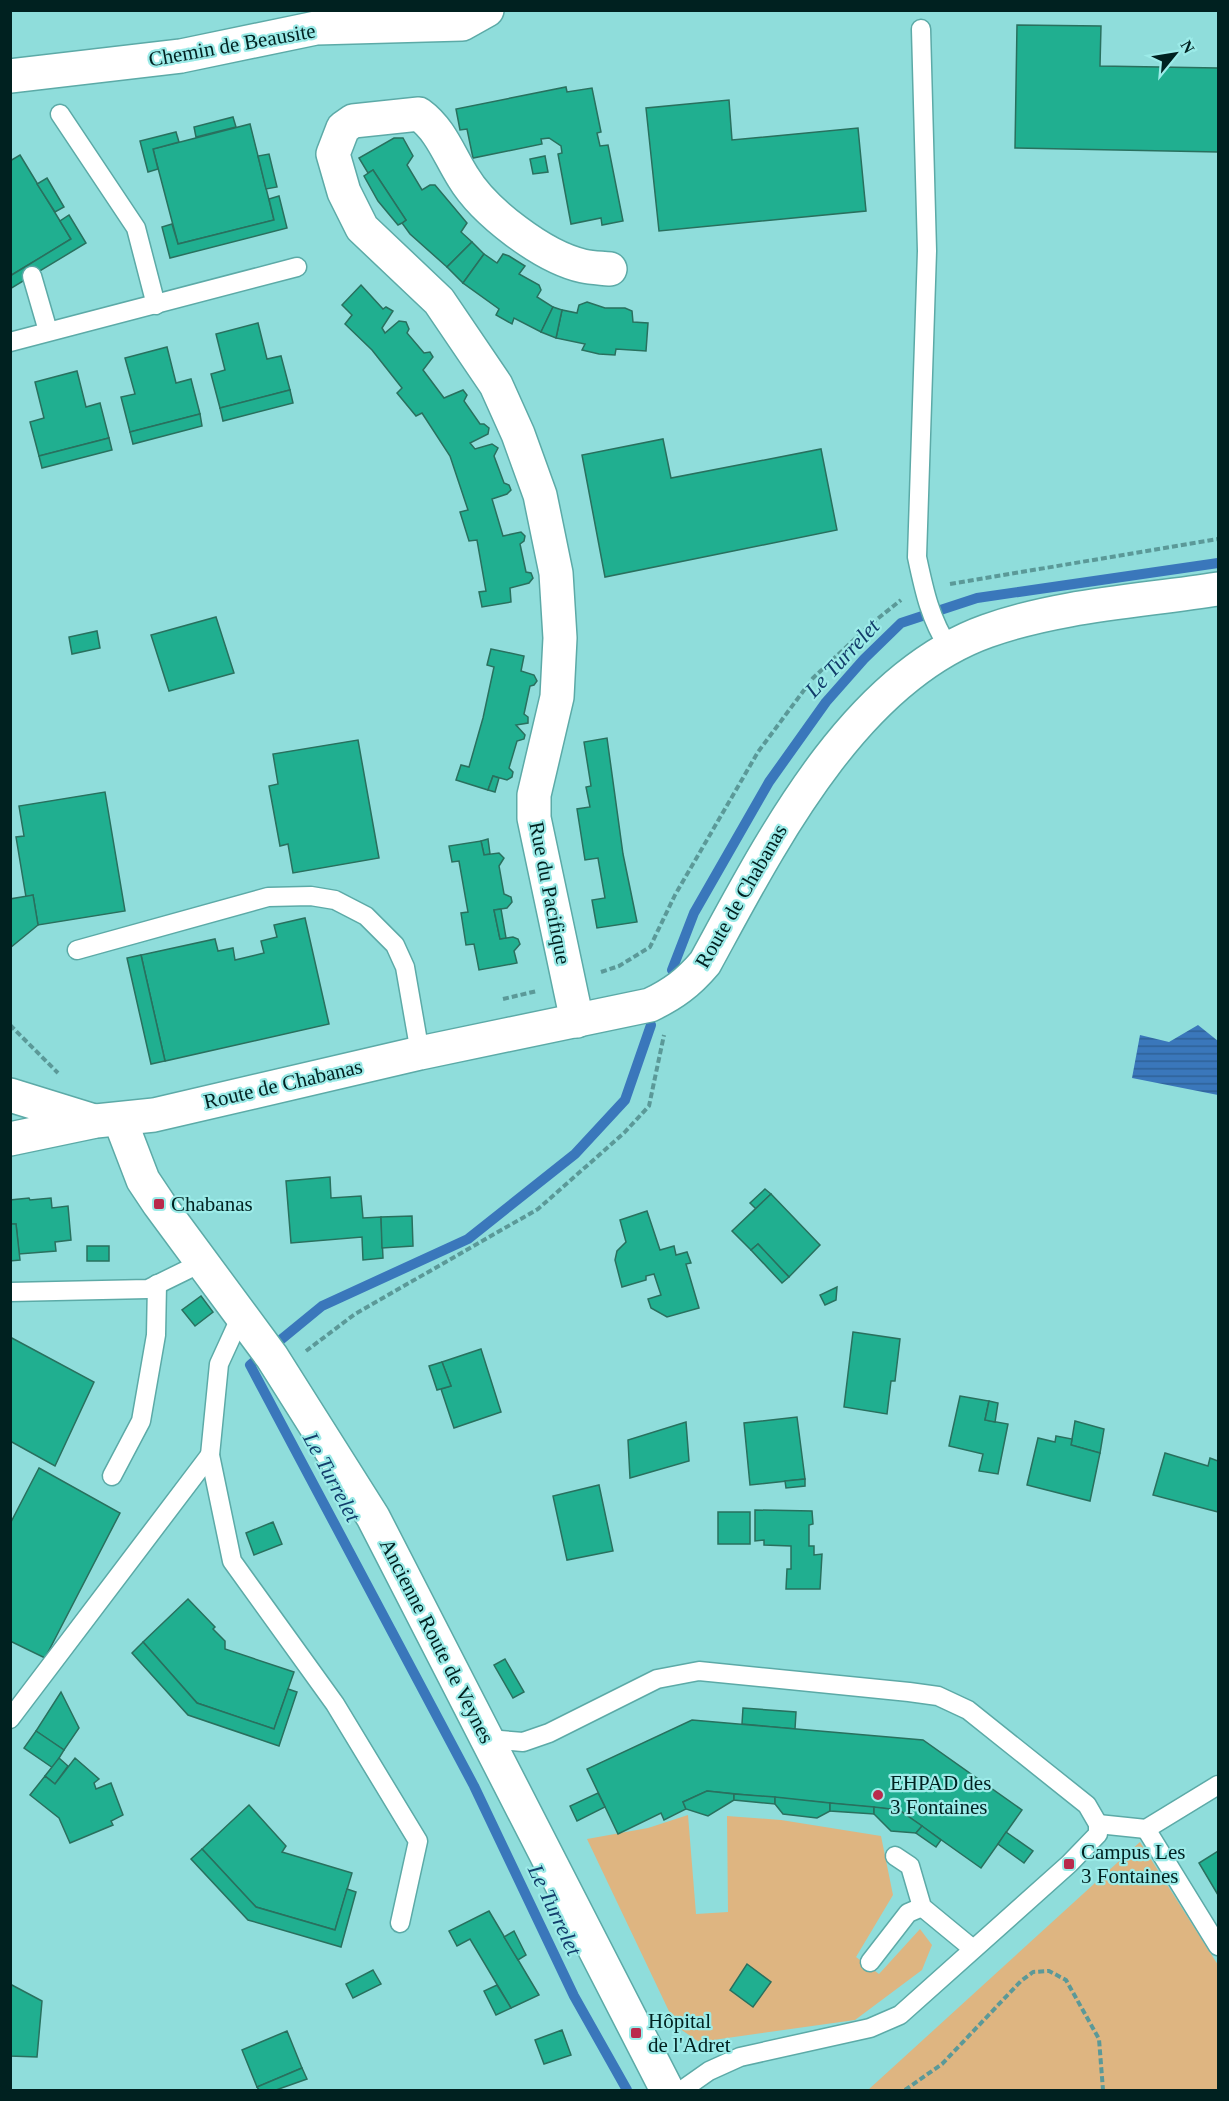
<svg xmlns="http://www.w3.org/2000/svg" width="1229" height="2101" viewBox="0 0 1229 2101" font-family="'Times New Roman',serif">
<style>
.green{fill:#deb581}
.water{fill:url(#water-rules)}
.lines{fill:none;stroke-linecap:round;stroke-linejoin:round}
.stream{stroke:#3a77bb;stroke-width:10}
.building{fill:#20af90;stroke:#29705e;stroke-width:1.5}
.service-casing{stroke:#5caaa7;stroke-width:21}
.minor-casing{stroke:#5caaa7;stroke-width:36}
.path{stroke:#5b9998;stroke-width:4;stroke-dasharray:6 3;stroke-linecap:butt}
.service{stroke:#fff;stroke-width:18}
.minor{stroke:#fff;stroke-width:33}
.poi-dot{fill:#ba2a4c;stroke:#9cebe8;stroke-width:2}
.labels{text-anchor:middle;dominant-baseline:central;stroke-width:4.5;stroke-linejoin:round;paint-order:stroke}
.street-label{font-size:21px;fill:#002120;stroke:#9cebe8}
.poi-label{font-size:21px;fill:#002120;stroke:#9cebe8;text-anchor:start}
.water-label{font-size:22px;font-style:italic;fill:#123d6a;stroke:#9cebe8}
</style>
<defs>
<pattern id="water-rules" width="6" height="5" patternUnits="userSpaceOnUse" patternTransform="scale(1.5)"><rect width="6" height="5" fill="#3a77bb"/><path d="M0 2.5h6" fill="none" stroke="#2e6198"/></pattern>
</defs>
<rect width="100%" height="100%" fill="#8fdddb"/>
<!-- green -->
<g class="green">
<path d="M688 1815 696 1914 728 1912 727 1816 781 1820 881 1836 893 1895 856 1957 879 1974 920 1929 932 1945 922 1970 855 2020 699 2042 676 2026 587 1839 648 1828Z"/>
<path d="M1140 1842 1218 1965V2090H868Z"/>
</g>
<!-- water -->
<path class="water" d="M1198 1025 1218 1041V1095L1132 1078 1140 1035 1169 1042Z"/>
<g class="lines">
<!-- stream -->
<g class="stream">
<path d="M672 970 694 913 769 782 826 702 864 659 901 623 977 598 1218 563"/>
<path d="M627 2090 574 1996 474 1786 250 1365 322 1306 468 1239 575 1154 625 1100 651 1025"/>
</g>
</g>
<!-- building -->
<g class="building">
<path d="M1017 25 1101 26 1100 66 1218 68V152L1015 148Z"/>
<path d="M566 87 567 92 592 88 601 132 597 133 600 146 608 145 623 221 602 225 601 218 571 224 558 154 562 153 561 146 549 138 541 139 542 144 473 158 467 129 460 130 456 109Z"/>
<path d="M729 100 732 140 858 128 866 211 659 231 646 108Z"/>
<path d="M233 117 236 127 196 137 194 127Z"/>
<path d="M250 124 274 220 178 244 153 149Z"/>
<path d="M176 132 179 142 153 149 158 169 148 172 140 141Z"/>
<path d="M394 138H403L413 156 407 165 422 190 430 185H435L467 223 461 232 472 242 447 267 410 234 402 223 406 220 373 170 368 173 359 158Z"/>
<path d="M269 154 277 187 266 189 258 156Z"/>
<path d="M20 155 71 239 10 276V161Z"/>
<path d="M545 156 548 172 533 174 530 159Z"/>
<path d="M373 170 406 220 402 223 398 225 378 201 364 176Z"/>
<path d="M47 178 64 207 55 212 37 184Z"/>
<path d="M279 196 287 228 170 258 162 227 172 224 178 244 274 220 269 199Z"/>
<path d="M69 215 86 243 10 289V276L71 239 60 221Z"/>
<path d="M472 242 484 254 463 283 447 267Z"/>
<path d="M484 254 497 263 503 254 509 256 525 266 519 274 539 285 541 290 537 297 553 307 541 332 514 318 512 324 496 315 499 309 463 283Z"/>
<path d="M361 285 383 309 386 307 393 311 382 328 385 333 399 321 406 322 409 329 407 333 424 353 430 352 433 357 423 370 444 398 463 390 467 395 464 401 480 424H484L489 428 488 434 470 443 475 449 492 444 498 448 494 456 504 483 509 485 511 490 507 494 492 499 503 536 521 532 525 536 524 541 520 544 526 572 531 573 533 578 529 583 510 588 511 602 482 607 479 592 486 591 477 540 469 541 460 512 468 510 450 456 422 413 416 416 397 393 402 388 372 350 345 324 352 315 342 305Z"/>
<path d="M587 302 605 308H625L632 311 633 322 648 323 646 351 616 349 615 355 599 354 582 350 585 344 556 338 562 310 577 313 579 305Z"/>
<path d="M553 307 562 310 556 338 541 332Z"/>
<path d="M258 323 267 359 281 356 290 390 220 408 211 374 225 370 216 334Z"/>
<path d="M167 347 176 383 191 379 200 414 130 432 121 397 135 394 125 358Z"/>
<path d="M77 371 86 407 100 403 109 438 39 456 30 422 44 418 35 382Z"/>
<path d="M290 390 293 403 223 421 220 408Z"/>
<path d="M200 414 202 426 133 444 130 432Z"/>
<path d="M109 438 112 450 42 468 39 456Z"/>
<path d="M663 439 671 478 821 449 837 530 605 577 582 455Z"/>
<path d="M216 617 234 673 169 691 151 635Z"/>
<path d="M97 631 100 648 72 654 69 637Z"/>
<path d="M491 649 524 656 521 671 534 675 537 681 534 685 530 686 524 714 528 717V723L516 725 525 735 524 739 517 741 509 768 513 772 512 777 507 780 493 776 488 790 456 780 461 765 469 767 483 718 494 667 487 665Z"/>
<path d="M607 738 623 854 637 922 597 928 592 900 605 898 598 858 585 860 577 809 590 807 586 787 591 786 584 742Z"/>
<path d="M358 740 379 858 293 873 288 844 280 846 269 786 278 784 273 754Z"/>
<path d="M493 776 499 778 495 792 488 790Z"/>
<path d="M105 792 125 911 38 925 33 895 26 897 16 837 24 836 19 806Z"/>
<path d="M488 839 490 854 484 855 481 841Z"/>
<path d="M481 841 484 855 499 853 504 858 499 866 504 894 511 897 512 902 507 908 494 910 500 939 513 937 518 939 520 944 514 951 517 963 479 970 474 944 466 945 461 913 468 912 459 861 452 862 449 846Z"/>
<path d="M33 895 38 925 10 948V899Z"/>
<path d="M501 909 506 938 500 939 494 910Z"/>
<path d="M305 918 329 1024 165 1061 141 955 215 939 218 951 233 948 235 960 264 953 261 941 277 937 274 925Z"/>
<path d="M141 955 165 1061 151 1064 127 958Z"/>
<path d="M330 1177 331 1198 361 1196 363 1218 381 1217 383 1258 363 1260 362 1237 291 1243 286 1181Z"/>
<path d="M765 1189 771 1194 756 1209 750 1203Z"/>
<path d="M771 1194 820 1245 789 1277 758 1244 751 1250 732 1231Z"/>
<path d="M29 1198 30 1200 51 1198 52 1208 68 1206 71 1240 55 1242 56 1251 19 1254 16 1224H10V1200Z"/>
<path d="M647 1211 660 1250 674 1246 676 1255 687 1252 691 1263 686 1264 699 1308 667 1317 651 1308 648 1299 661 1295 654 1274 646 1276V1280L622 1287 615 1260 617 1251 626 1242 620 1220Z"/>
<path d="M412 1216 413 1246 382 1248 381 1217Z"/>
<path d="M10 1224H16L20 1260 10 1261Z"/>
<path d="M758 1244 789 1277 782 1283 751 1250Z"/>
<rect x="87" y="1246" width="22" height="15"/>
<path d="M837 1287 836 1300 825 1305 820 1295Z"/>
<path d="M201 1296 213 1312 195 1326 182 1310Z"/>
<path d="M853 1332 900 1339 895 1381H891L887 1414 844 1407Z"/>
<path d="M10 1337 94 1382 55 1466 10 1441Z"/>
<path d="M481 1349 501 1412 454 1428 441 1389 451 1386 442 1362Z"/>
<path d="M442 1362 451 1386 437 1390 429 1366Z"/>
<path d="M960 1396 989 1401 985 1420 1008 1424 998 1474 979 1471 983 1454 949 1446Z"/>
<path d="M989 1401 998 1403 995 1422 985 1420Z"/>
<path d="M797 1417 805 1479 750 1485 744 1423Z"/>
<path d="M1075 1421 1104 1429 1100 1453 1071 1445Z"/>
<path d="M686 1422 689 1461 630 1478 628 1440Z"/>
<path d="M1056 1436 1072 1439 1071 1445 1100 1453 1090 1501 1027 1485 1038 1438 1055 1442Z"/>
<path d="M1165 1453 1208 1466 1210 1458 1218 1461V1512L1153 1495Z"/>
<path d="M39 1468 120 1513 45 1658 10 1641V1524Z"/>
<path d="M805 1479V1486L786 1488 785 1481Z"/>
<path d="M599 1485 613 1551 567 1560 553 1496Z"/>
<path d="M755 1510 812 1511 813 1524 809 1525V1546H814V1555L822 1554 820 1589H786L787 1569H791V1546L764 1545V1540L755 1541Z"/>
<rect x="718" y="1512" width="32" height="32"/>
<path d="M273 1522 282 1544 254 1555 246 1533Z"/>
<path d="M188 1599 215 1627 213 1629 225 1641V1649L294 1672 274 1729 197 1703 143 1642Z"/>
<path d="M143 1642 197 1703 274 1729 288 1689 297 1692 279 1746 188 1715 132 1653Z"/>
<path d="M505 1659 524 1692 513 1698 494 1665Z"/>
<path d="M61 1692 79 1728 64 1750 36 1731Z"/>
<path d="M743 1708 796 1712 795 1729 742 1724Z"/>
<path d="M692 1720 923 1740 1022 1810 981 1868 899 1810 707 1791 683 1802 686 1809 664 1820 661 1813 618 1834 587 1769Z"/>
<path d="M36 1731 64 1750 53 1768 24 1748Z"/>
<path d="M59 1758 68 1766 55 1784 45 1776Z"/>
<path d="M75 1758 99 1779 94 1783 96 1789 111 1783 123 1815 111 1821 113 1825 70 1843 59 1818 30 1795 45 1776 55 1784Z"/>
<path d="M707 1791 734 1794V1800L708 1816 686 1809 683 1802Z"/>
<path d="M598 1793 605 1807 577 1821 570 1806Z"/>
<path d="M734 1794 775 1797V1804L734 1800Z"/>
<path d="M775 1797 830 1803V1811L817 1818 783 1814 775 1804Z"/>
<path d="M830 1803 874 1807V1814L830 1811Z"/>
<path d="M249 1805 286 1846 282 1852 352 1873 335 1930 256 1907 202 1849Z"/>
<path d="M874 1807 899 1810 922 1826 916 1833 891 1831 874 1814Z"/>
<path d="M922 1826 941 1840 936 1847 916 1833Z"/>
<path d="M1006 1832 1033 1851 1024 1863 998 1844Z"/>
<path d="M202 1849 256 1907 335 1930 347 1889 356 1892 341 1947 248 1920 191 1859Z"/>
<path d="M1218 1851V1895L1199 1863Z"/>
<path d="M489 1911 539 1995 511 2008 470 1939 457 1946 449 1931Z"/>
<path d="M514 1931 526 1955 518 1960 504 1937Z"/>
<path d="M747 1964 771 1982 753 2007 730 1990Z"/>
<path d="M373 1970 381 1984 353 1998 346 1984Z"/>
<path d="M10 1984 42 2001 37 2057 10 2056Z"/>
<path d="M497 1985 511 2008 496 2015 484 1991Z"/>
<path d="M562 2030 571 2055 544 2064 535 2040Z"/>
<path d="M287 2031 302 2068 257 2087 242 2050Z"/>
<path d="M302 2068 307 2079 276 2090H259L257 2087Z"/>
</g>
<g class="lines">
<defs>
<g id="service">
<path d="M921 29 927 251 917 557C924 590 930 619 949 648"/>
<path d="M60 114 136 228 156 305"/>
<path d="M32 276 48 331"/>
<path d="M10 342 297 267"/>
<path d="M77 950 268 897 311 896 335 900 366 916 395 945 405 967 420 1053"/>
<path d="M10 1292 148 1289 201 1263"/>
<path d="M243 1320 235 1329 219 1364 210 1455 232 1561 335 1704 418 1841 400 1923"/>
<path d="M112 1476 141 1421 156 1335 157 1284"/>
<path d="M10 1719 210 1455"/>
<path d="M488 1739 523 1742 549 1733 657 1679 699 1671 909 1692 938 1696 968 1710 1087 1805 1098 1824V1834L1069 1864 900 2015 870 2028 740 2057 709 2071 682 2090"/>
<path d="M1098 1824 1146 1829 1218 1785"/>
<path d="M1146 1829 1218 1946"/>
<path d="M895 1856 910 1866 922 1907 973 1949"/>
<path d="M870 1962 908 1913 922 1907"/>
</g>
<g id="minor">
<path d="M10 76 181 56 316 28 462 24 487 10"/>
<path d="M577 1021 534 818V795L557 697 560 638 556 573 540 495 518 434 496 385 439 301 362 228 344 192 333 154 343 128 353 121 419 114C441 130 449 155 463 177 484 212 543 257 583 266 592 268 601 268 610 269"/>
<path d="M10 1095 94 1121"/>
<path d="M120 1120 143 1180 159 1204 272 1357 373 1517 667 2090"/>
<path d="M10 1139 96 1121 154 1115 420 1053 650 1005C673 994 688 983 705 963 769 846 852 679 987 631 1060 605 1142 601 1218 589"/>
</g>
</defs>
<!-- service casing -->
<use href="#service" class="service-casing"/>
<!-- minor casing -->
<use href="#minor" class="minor-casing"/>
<!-- path -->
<g class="path">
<path d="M950 584 1218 539"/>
<path d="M601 972 619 966 650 947 675 895 758 752 813 678 871 624 901 600"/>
<path d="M503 999 537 991"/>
<path d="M10 1025 58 1073"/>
<path d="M306 1351 355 1314 538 1209 624 1133 649 1106 664 1035"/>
<path d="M905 2090 942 2064 1021 1981 1033 1972 1049 1971 1066 1980 1099 2039 1103 2090"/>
</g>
<!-- service -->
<use href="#service" class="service"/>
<!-- minor -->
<use href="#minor" class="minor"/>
</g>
<!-- markers -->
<g class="poi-dot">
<rect x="153" y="1198" width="12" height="12" rx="3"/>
<circle cx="878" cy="1795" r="6"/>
<rect x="1063" y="1858" width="12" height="12" rx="3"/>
<rect x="630" y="2027" width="12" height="12" rx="3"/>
</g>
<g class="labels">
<!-- street labels -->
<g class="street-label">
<text transform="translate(232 45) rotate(-10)">Chemin de Beausite</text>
<text transform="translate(550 893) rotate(79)">Rue du Pacifique</text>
<text transform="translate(741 896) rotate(-60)">Route de Chabanas</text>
<text transform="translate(283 1084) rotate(-13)">Route de Chabanas</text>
<text transform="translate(437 1641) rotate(63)">Ancienne Route de Veynes</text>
</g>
<!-- poi labels -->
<g class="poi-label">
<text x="171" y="1204">Chabanas</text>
<text x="890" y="1783">EHPAD des<tspan x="890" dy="24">3 Fontaines</tspan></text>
<text x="1081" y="1852">Campus Les<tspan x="1081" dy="24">3 Fontaines</tspan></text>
<text x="648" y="2021">Hôpital<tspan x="648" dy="24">de l'Adret</tspan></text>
</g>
<!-- water labels -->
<g class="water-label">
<text transform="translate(842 658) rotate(-47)">Le Turrelet</text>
<text transform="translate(332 1477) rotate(62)">Le Turrelet</text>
<text transform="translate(555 1910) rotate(65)">Le Turrelet</text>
</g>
</g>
<!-- border -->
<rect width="1229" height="2101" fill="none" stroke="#002120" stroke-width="24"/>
<!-- north arrow -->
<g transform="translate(1175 54) rotate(60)" stroke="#9cebe8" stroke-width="4.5" paint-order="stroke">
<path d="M0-4.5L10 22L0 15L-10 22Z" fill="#002120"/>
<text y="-9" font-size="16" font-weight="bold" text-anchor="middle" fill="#002120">N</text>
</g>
</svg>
